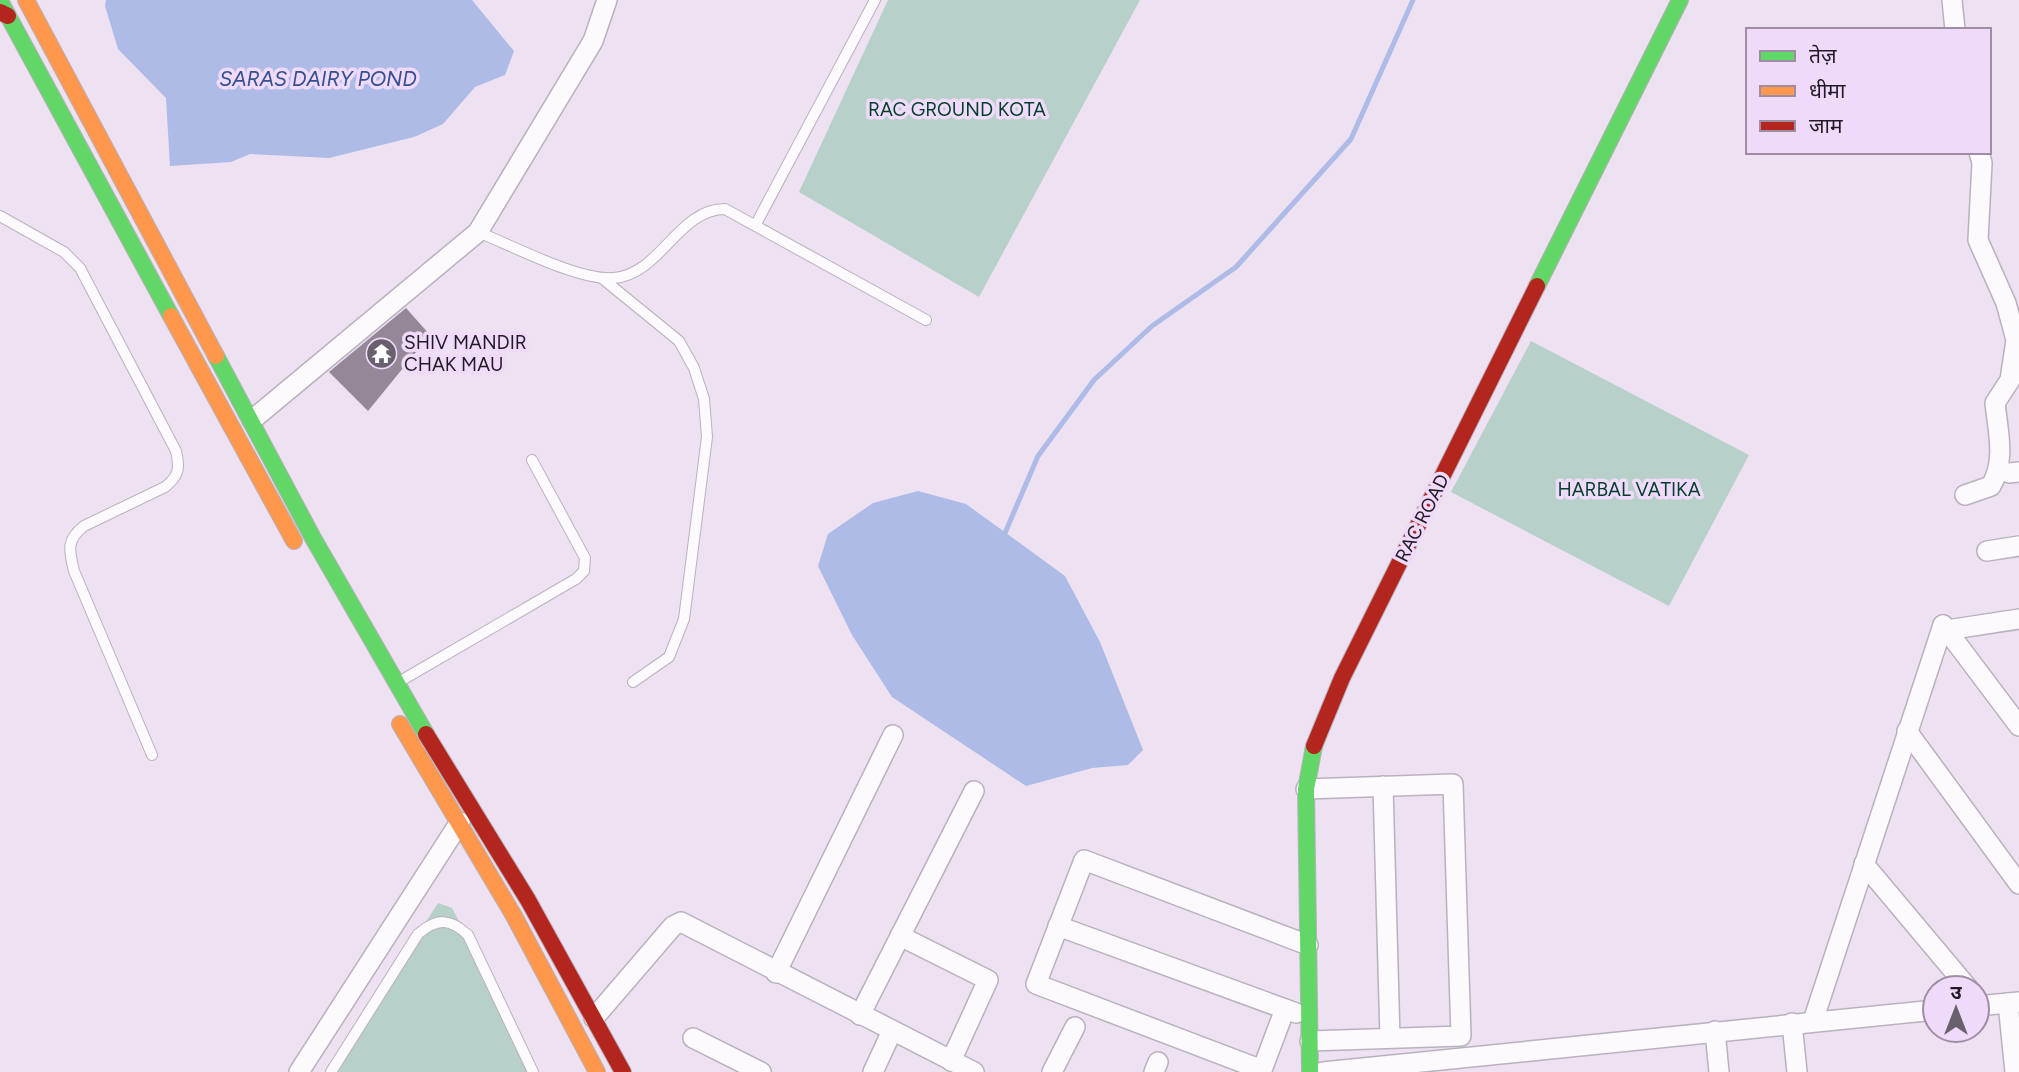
<svg xmlns="http://www.w3.org/2000/svg" width="2019" height="1072" viewBox="0 0 2019 1072" font-family="Figtree,'Noto Sans Devanagari',sans-serif">
<style>
.green{fill:#b7d0c9}
.water{fill:#adbbe6}
.lines{fill:none;stroke-linecap:round;stroke-linejoin:round}
.stream{stroke:#adbbe6;stroke-width:5}
.building{fill:#938798}
.lane-casing{stroke:#bab1be;stroke-width:12}
.street-casing{stroke:#bab1be;stroke-width:22}
.fast-casing{stroke:#bab1be;stroke-width:18}
.slow-casing{stroke:#bab1be;stroke-width:18}
.jam-casing{stroke:#bab1be;stroke-width:18}
.lane{stroke:#fcfafd;stroke-width:10}
.street{stroke:#fcfafd;stroke-width:19}
.fast{stroke:#63d668;stroke-width:16}
.slow{stroke:#ff974d;stroke-width:16}
.jam{stroke:#b3261e;stroke-width:16}
.labels{text-anchor:middle;dominant-baseline:central;stroke-width:7;stroke-linejoin:round;paint-order:stroke}
.park-label{font-size:19px;fill:#013e2a;stroke:#f0daf9}
.poi-label{font-size:19px;fill:#221a25;stroke:#f0daf9;text-anchor:start}
.street-label{font-size:19px;fill:#221a25;stroke:#f0daf9}
.water-label{font-size:21px;font-style:italic;fill:#335091;stroke:#f0daf9}
</style>
<rect width="100%" height="100%" fill="#ede1f2"/>
<!-- green -->
<g class="green">
<path d="M888 0H1140L979 297 799 192Z"/>
<path d="M1531 341 1749 455 1669 606 1451 492Z"/>
<path d="M438 903 452 908 538 1072H329Z"/>
</g>
<!-- water -->
<g class="water">
<path d="M106 0H472L514 51 505 75 475 87 443 124 414 137 329 158 250 154 231 162 170 166 166 98 118 49 105 6Z"/>
<path d="M918 491 966 504 1065 576 1100 642 1143 750 1128 765 1092 768 1026 786 892 697 852 635 818 566 828 534 873 503Z"/>
</g>
<g class="lines">
<!-- stream -->
<path class="stream" d="M1005 533 1038 456 1094 380 1152 326 1236 267 1351 139 1413 0"/>
</g>
<!-- building -->
<path class="building" d="M406 308 430 335 368 411 329 372Z"/>
<g class="lines">
<defs>
<g id="lane">
<path d="M0 216 64 252 80 268 176 451C180 468 179 476 165 487L84 526C66 540 69 550 74 571L152 755"/>
<path d="M756 224 875 0"/>
<path d="M478 232C513 246 579 281 614 278 661 274 678 209 725 209L926 320"/>
<path d="M603 279 679 341 694 368 704 399 707 437 684 619 669 657 633 682"/>
<path d="M397 683 576 579 584 571 585 558 532 460"/>
<path d="M331 1072 418 934C437 918 450 918 468 935L533 1072"/>
</g>
<g id="street">
<path d="M1952 0 1955 30"/>
<path d="M252 420 478 232 593 41 607 0"/>
<path d="M2009 473 2019 472"/>
<path d="M1965 495 1991 486C2006 460 1998 432 1995 403L2010 380 2016 340 2006 303 1978 240 1982 163 1979 152"/>
<path d="M1987 551 2019 546"/>
<path d="M1943 625 2019 726"/>
<path d="M1947 630 2019 619"/>
<path d="M1907 731 2019 884"/>
<path d="M1383 786 1390 1038"/>
<path d="M1306 789 1453 784 1461 1036 1310 1041"/>
<path d="M1864 864 1968 988"/>
<path d="M1058 926 1296 1013"/>
<path d="M900 936 988 980 951 1061"/>
<path d="M776 973 893 735"/>
<path d="M2008 1003 2015 1072"/>
<path d="M1977 1006 2019 1002"/>
<path d="M1285 1009 1262 1070 1036 984 1084 860 1308 945"/>
<path d="M860 1015 974 791"/>
<path d="M594 1018 673 926 681 922 974 1072"/>
<path d="M1813 1021 1943 625"/>
<path d="M1792 1023 1797 1072"/>
<path d="M1715 1031 1719 1072"/>
<path d="M693 1038 761 1072"/>
<path d="M299 1072 460 822"/>
<path d="M873 1072 892 1031"/>
<path d="M1052 1072 1075 1027"/>
<path d="M1154 1072 1158 1062"/>
<path d="M1323 1072 1935 1010"/>
</g>
<g id="fast">
<path d="M0 1 171 316"/>
<path d="M1537 286 1680 0"/>
<path d="M216 356 313 538 426 734"/>
<path d="M1310 1072 1306 789 1314 746"/>
</g>
<g id="slow">
<path d="M26 0 216 356"/>
<path d="M171 316 294 541"/>
<path d="M400 724 514 916 597 1072"/>
</g>
<g id="jam">
<path d="M0 12 8 16"/>
<path d="M426 734 528 900 623 1072"/>
<path d="M1314 746 1342 678 1537 286"/>
</g>
</defs>
<!-- lane casing -->
<use href="#lane" class="lane-casing"/>
<!-- street casing -->
<use href="#street" class="street-casing"/>
<!-- fast casing -->
<use href="#fast" class="fast-casing"/>
<!-- slow casing -->
<use href="#slow" class="slow-casing"/>
<!-- jam casing -->
<use href="#jam" class="jam-casing"/>
<!-- lane -->
<use href="#lane" class="lane"/>
<!-- street -->
<use href="#street" class="street"/>
<!-- fast -->
<use href="#fast" class="fast"/>
<!-- slow -->
<use href="#slow" class="slow"/>
<!-- jam -->
<use href="#jam" class="jam"/>
</g>
<!-- icons -->
<defs>
<symbol id="temple-disc" viewBox="-11 -11 22 22"><circle r="9.5" fill="#69606d" stroke="#f0daf9"/><path d="M0-6L5-2H3V0L6.5 2.5H4V6H1.5V3h-3V6H-4V2.5H-6.5L-3 0V-2H-5Z" fill="#fff"/></symbol>
</defs>
<g fill-rule="evenodd">
<use href="#temple-disc" x="364" y="336" width="35" height="35"/>
</g>
<g class="labels">
<!-- park labels -->
<g class="park-label">
<text x="957" y="109">RAC GROUND KOTA</text>
<text x="1629" y="489">HARBAL VATIKA</text>
</g>
<!-- poi labels -->
<g class="poi-label">
<text x="404" y="342">SHIV MANDIR<tspan x="404" dy="22">CHAK MAU</tspan></text>
</g>
<!-- street labels -->
<g class="street-label">
<text transform="translate(1422 518) rotate(-63)">RAC ROAD</text>
</g>
<!-- water labels -->
<g class="water-label">
<text x="318" y="78">SARAS DAIRY POND</text>
</g>
</g>
<!-- legend -->
<rect x="1746" y="28" width="245" height="126" fill="#f0daf9" stroke="#9e8da4" stroke-width="2"/>
<rect x="1760" y="51" width="35" height="10" fill="#63d668" stroke="#9e8da4" stroke-width="2"/>
<text x="1809" y="63" font-size="21" fill="#221a25">तेज़</text>
<rect x="1760" y="86" width="35" height="10" fill="#ff974d" stroke="#9e8da4" stroke-width="2"/>
<text x="1809" y="98" font-size="21" fill="#221a25">धीमा</text>
<rect x="1760" y="121" width="35" height="10" fill="#b3261e" stroke="#9e8da4" stroke-width="2"/>
<text x="1809" y="133" font-size="21" fill="#221a25">जाम</text>
<!-- north arrow -->
<g transform="translate(1956 1009)"><circle r="33" fill="#f0daf9" stroke="#9e8da4" stroke-width="2"/>
<path d="M0-5L12 26L0 18L-12 26Z" fill="#69606d"/>
<text y="-10" font-size="19" font-weight="bold" text-anchor="middle" fill="#221a25">उ</text>
</g>
</svg>
